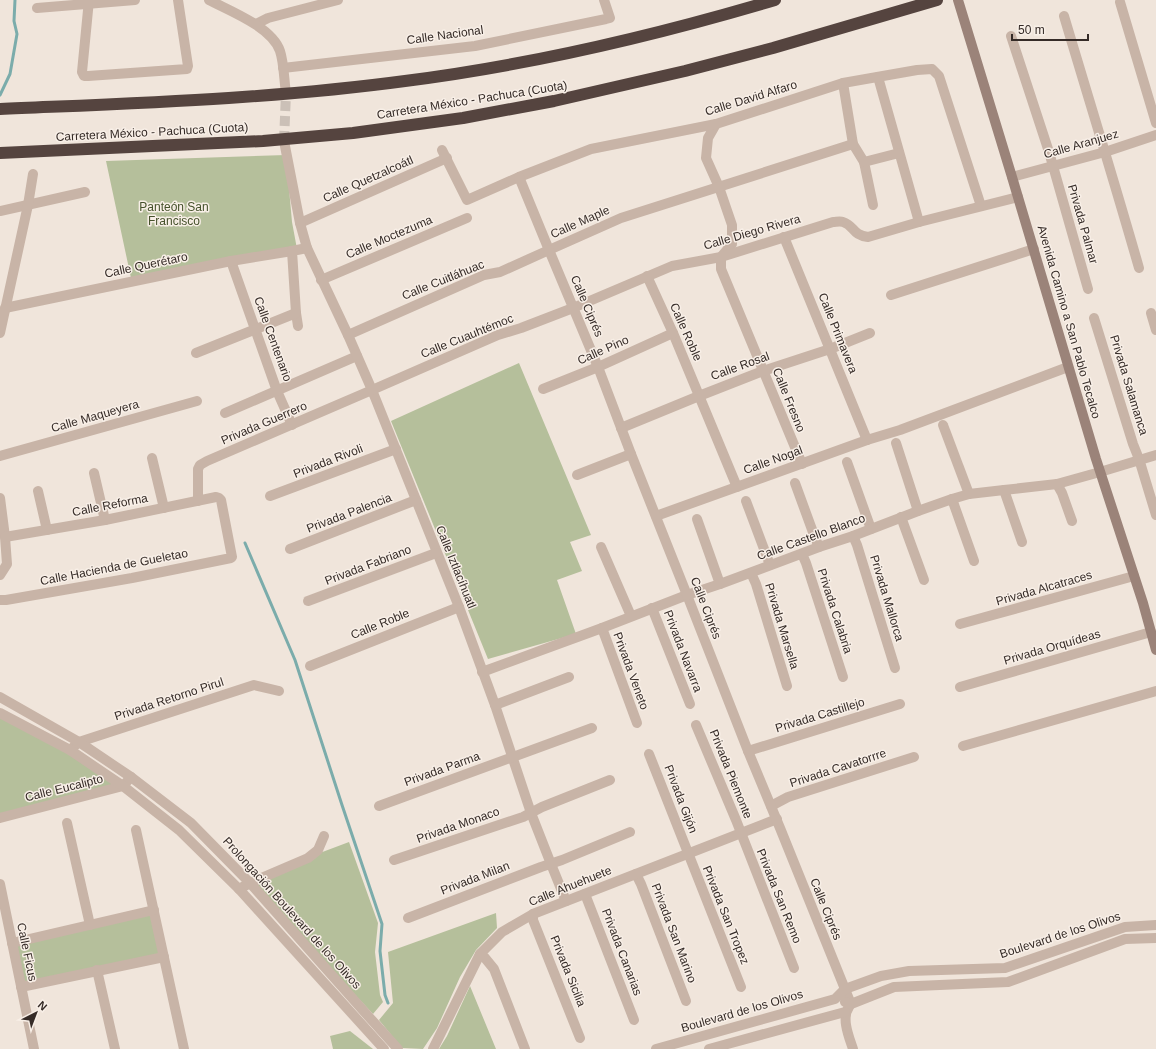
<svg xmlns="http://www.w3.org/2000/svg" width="1156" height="1049" viewBox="0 0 1156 1049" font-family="Arial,sans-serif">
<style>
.green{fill:#b5bf9b}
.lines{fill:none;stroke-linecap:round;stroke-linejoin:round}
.stream{stroke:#7bacab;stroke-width:3}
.tertiary-tunnel{stroke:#cbc0b7;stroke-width:10;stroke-dasharray:10 5;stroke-linecap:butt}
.minor{stroke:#c8b4a7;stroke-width:10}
.tertiary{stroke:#c8b4a7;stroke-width:10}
.secondary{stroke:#9b8379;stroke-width:10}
.motorway{stroke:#55443f;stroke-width:12}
.labels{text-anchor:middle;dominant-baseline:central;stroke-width:3;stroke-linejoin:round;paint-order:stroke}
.street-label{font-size:12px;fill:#352b27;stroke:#f8efe7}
.park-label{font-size:12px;fill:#46522c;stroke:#f8efe7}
</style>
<rect width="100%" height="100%" fill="#f0e5db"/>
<!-- green -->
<g class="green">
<path d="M286 155 292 222 297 249 131 278 106 161Z"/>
<path d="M519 363 591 535 570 542 582 571 557 580 576 634 488 659 391 421Z"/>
<path d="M0 709 123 786 0 817Z"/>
<path d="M349 842 378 923 375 952 380 995 383 1002 373 1014 248 880Z"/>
<path d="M153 910 163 957 25 986 16 942Z"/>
<path d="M496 913 497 928 476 950 460 977 437 1028 423 1049 402 1048 379 1020 393 1003 388 952Z"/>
<path d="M470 986 496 1049H439L447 1036Z"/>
<path d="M350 1031 373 1049H333L330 1036Z"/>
</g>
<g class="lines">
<!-- stream -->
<g class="stream">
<path d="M0 95 10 74 17 34 14 21 15 0"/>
<path d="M245 543 295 660 342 805 382 924 380 951 385 995 388 1003"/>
</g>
<!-- tertiary-tunnel -->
<path class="tertiary-tunnel" d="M284 141 286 93"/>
<!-- minor -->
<g class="minor">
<path d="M89 0 82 72 84 76H88L187 69 188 66 178 0"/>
<path d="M1120 2 1156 123"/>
<path d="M37 8 135 0"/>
<path d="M1064 16C1089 100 1115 184 1139 268"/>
<path d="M256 24 268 18 338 0"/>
<path d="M1011 36 1049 152 1088 289"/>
<path d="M283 68 475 46 606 19 610 18 604 0"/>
<path d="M878 77 919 222"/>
<path d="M843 83 853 144 864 162 873 205"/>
<path d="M716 124 708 138 706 158 719 187 732 225V244L721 257V269L802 464"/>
<path d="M442 150 467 200 519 177 591 149 716 124 843 83 917 70 932 69 939 76 981 206"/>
<path d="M864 162 899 153"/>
<path d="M519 177 549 250 621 218 853 144"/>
<path d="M1012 177 1105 152 1156 135"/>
<path d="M0 211 85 192"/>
<path d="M300 223 447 158"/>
<path d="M784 237 867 440"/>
<path d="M231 261 277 391 292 425"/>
<path d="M647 276 673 333 737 487"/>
<path d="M321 280 467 218"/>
<path d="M891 295 1034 249"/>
<path d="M5 308 231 261 292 251"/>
<path d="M573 308 672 266 721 257 833 222C836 222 840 221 843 222 854 225 852 235 868 237L919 222 1018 197"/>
<path d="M1151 313 1156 330"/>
<path d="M1094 318 1133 444 1139 459 1156 515"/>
<path d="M298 326 296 313 292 251 307 248"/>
<path d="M0 333 28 205 33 174"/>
<path d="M196 353 296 313"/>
<path d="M543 389 598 367 673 333"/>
<path d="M225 413 357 356"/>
<path d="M943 425 969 494"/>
<path d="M621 428 699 396 763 371 830 349 870 333"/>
<path d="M896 443 918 511"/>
<path d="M0 456 197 401"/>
<path d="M152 458 164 508"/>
<path d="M847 462 871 529"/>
<path d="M1100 472 1156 455"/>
<path d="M94 473 105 520"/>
<path d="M577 475 631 454"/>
<path d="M795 483 814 535 819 547"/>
<path d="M1057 484 1062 493 1072 521"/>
<path d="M1004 490 1022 542"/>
<path d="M38 491 47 530"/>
<path d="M270 496 396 449"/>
<path d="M0 498 5 537 7 564 0 575"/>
<path d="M952 499 974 561"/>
<path d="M198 501V469L200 465 207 461 372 390 459 607 495 705 531 813 551 864 566 901"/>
<path d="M746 501 770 565"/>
<path d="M656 516 867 440 900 430 1068 367"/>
<path d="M901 517 924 580"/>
<path d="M697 519 720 584"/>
<path d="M853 536 857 545 895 668"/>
<path d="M601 547 631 616"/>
<path d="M290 549 416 500"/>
<path d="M802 554 806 563 843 677"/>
<path d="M751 573 756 584 787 686"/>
<path d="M0 600H6L132 578 231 558 232 557 221 500 219 498 216 497 105 520 5 537"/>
<path d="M308 601 436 553"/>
<path d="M652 608 690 704"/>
<path d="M960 624 1134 576"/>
<path d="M602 628 637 723"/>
<path d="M310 666 459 607"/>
<path d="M482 672 602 628 687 595"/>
<path d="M960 687 1151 632"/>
<path d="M495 705 569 677"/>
<path d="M696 725 736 820 794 968"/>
<path d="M963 746 1156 691"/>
<path d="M70 750 79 742 254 685 279 691"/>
<path d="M748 751 900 704"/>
<path d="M649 754 741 987"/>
<path d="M379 806 592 728"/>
<path d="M771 806 788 797 914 757"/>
<path d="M0 818 123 786 131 777"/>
<path d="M67 823 90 925"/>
<path d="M136 830 184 1049"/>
<path d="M394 860 523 817 542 807 610 780"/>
<path d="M636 874 641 884 686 1001"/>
<path d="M0 884 34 1049"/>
<path d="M239 889 250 883 308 858 318 850 324 836"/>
<path d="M585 894 634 1020"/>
<path d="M533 914V920L580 1038"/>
<path d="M408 918 541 867 562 860 630 832"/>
<path d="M12 943 154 910"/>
<path d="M480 954 485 958 494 969 525 1049"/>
<path d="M97 970 115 1049"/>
<path d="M21 987 164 957"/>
<path d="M849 1007C841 1018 849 1037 853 1049"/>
<path d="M433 1049 480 954 502 932 533 914 777 819"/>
<path d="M709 1049 845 1012"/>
</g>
<!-- tertiary -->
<g class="tertiary">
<path d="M209 0C230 11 272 27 280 51 284 63 284 80 286 93"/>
<path d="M284 141 300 223 307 248 348 335 372 390 498 335 521 328 573 308"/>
<path d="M348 335 484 275 500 272 549 250 598 367 631 454 687 595 748 751 780 828 851 1004"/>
<path d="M687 595 720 584 819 547 853 536 918 511 952 499 969 494 1004 490 1057 484 1100 472"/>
<path d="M0 697 79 742 131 777 191 823 250 883 369 1017 398 1049"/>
<path d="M0 713 70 750 123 786 179 830 239 889 384 1049"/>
<path d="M845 1002 851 1004 894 987 1008 982 1125 939 1156 938"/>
<path d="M656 1049 835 999 845 989 881 976 909 971 1005 968 1125 927 1156 925"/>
</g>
<!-- secondary -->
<path class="secondary" d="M958 0 1012 177 1096 459 1143 603 1156 650"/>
<!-- motorway -->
<g class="motorway">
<path d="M0 109C135 103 271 99 405 81 531 65 654 36 775 0"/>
<path d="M0 153 263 141 353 133 463 118 554 101 685 71 773 48 937 0"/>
</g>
</g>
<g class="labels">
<!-- street labels -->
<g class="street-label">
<text transform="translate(445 35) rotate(-8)">Calle Nacional</text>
<text transform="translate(751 98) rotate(-17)">Calle David Alfaro</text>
<text transform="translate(472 100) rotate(-9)">Carretera México - Pachuca (Cuota)</text>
<text transform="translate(152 132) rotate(-3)">Carretera México - Pachuca (Cuota)</text>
<text transform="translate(1081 144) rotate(-16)">Calle Aranjuez</text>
<text transform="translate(368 179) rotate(-24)">Calle Quetzalcoátl</text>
<text transform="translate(580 222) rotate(-24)">Calle Maple</text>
<text transform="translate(1083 224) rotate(74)">Privada Palmar</text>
<text transform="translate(752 232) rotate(-16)">Calle Diego Rivera</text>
<text transform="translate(389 237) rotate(-23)">Calle Moctezuma</text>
<text transform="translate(146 265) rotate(-12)">Calle Querétaro</text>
<text transform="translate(443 280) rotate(-22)">Calle Cuitláhuac</text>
<text transform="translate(587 306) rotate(67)">Calle Ciprés</text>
<text transform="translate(1069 322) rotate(74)">Avenida Camino a San Pablo Tecalco</text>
<text transform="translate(686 332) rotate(66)">Calle Roble</text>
<text transform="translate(838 333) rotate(68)">Calle Primavera</text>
<text transform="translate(467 336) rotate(-22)">Calle Cuauhtémoc</text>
<text transform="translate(273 339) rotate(70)">Calle Centenario</text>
<text transform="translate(603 350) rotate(-24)">Calle Pino</text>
<text transform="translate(740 366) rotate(-20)">Calle Rosal</text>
<text transform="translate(1129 385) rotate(73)">Privada Salamanca</text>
<text transform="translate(789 400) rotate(68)">Calle Fresno</text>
<text transform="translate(95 416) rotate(-16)">Calle Maqueyera</text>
<text transform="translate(264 423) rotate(-23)">Privada Guerrero</text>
<text transform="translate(773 460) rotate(-20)">Calle Nogal</text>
<text transform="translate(328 461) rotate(-21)">Privada Rivoli</text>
<text transform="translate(110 505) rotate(-11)">Calle Reforma</text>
<text transform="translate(349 513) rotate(-21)">Privada Palencia</text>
<text transform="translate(811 537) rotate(-20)">Calle Castello Blanco</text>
<text transform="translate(368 565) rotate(-21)">Privada Fabriano</text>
<text transform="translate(114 567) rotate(-11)">Calle Hacienda de Gueletao</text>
<text transform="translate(456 567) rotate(68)">Calle Iztlacíhuatl</text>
<text transform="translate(1044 588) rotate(-16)">Privada Alcatraces</text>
<text transform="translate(887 598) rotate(73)">Privada Mallorca</text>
<text transform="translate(706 608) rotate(69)">Calle Ciprés</text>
<text transform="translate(835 611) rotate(72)">Privada Calabria</text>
<text transform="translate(380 624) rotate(-22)">Calle Roble</text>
<text transform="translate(782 626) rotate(73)">Privada Marsella</text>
<text transform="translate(1052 647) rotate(-16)">Privada Orquídeas</text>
<text transform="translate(683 651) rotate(69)">Privada Navarra</text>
<text transform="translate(631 671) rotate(70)">Privada Veneto</text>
<text transform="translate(169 699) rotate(-18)">Privada Retorno Pirul</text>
<text transform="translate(820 715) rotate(-17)">Privada Castillejo</text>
<text transform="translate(838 768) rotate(-18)">Privada Cavatorrre</text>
<text transform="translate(442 769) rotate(-20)">Privada Parma</text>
<text transform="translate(731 774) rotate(68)">Privada Piemonte</text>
<text transform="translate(64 788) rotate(-14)">Calle Eucalipto</text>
<text transform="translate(681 799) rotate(69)">Privada Gijón</text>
<text transform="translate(458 825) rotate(-19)">Privada Monaco</text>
<text transform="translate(475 878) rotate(-21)">Privada Milan</text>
<text transform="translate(570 886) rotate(-22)">Calle Ahuehuete</text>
<text transform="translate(779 896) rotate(68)">Privada San Remo</text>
<text transform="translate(826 909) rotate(68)">Calle Ciprés</text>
<text transform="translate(292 913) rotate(48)">Prolongación Boulevard de los Olivos</text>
<text transform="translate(726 915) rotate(68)">Privada San Tropez</text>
<text transform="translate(674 933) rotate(69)">Privada San Marino</text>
<text transform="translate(1060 935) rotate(-18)">Boulevard de los Olivos</text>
<text transform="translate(27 952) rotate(78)">Calle Ficus</text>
<text transform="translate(622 952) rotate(69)">Privada Canarias</text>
<text transform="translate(568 971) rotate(68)">Privada Sicilia</text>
<text transform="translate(742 1011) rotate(-16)">Boulevard de los Olivos</text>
</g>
<!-- park labels -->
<g class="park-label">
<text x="174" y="207">Panteón San<tspan x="174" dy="14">Francisco</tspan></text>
</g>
</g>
<!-- north arrow -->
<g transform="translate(36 1013) rotate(42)" stroke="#f8efe7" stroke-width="3" paint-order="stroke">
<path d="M0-3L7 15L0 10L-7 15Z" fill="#352b27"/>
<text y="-6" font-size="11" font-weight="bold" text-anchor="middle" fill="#352b27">N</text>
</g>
<!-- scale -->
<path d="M1012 34v6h76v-6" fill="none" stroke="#352b27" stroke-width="2"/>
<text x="1018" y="34" font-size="12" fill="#352b27" stroke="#f8efe7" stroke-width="3" paint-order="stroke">50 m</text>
</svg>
